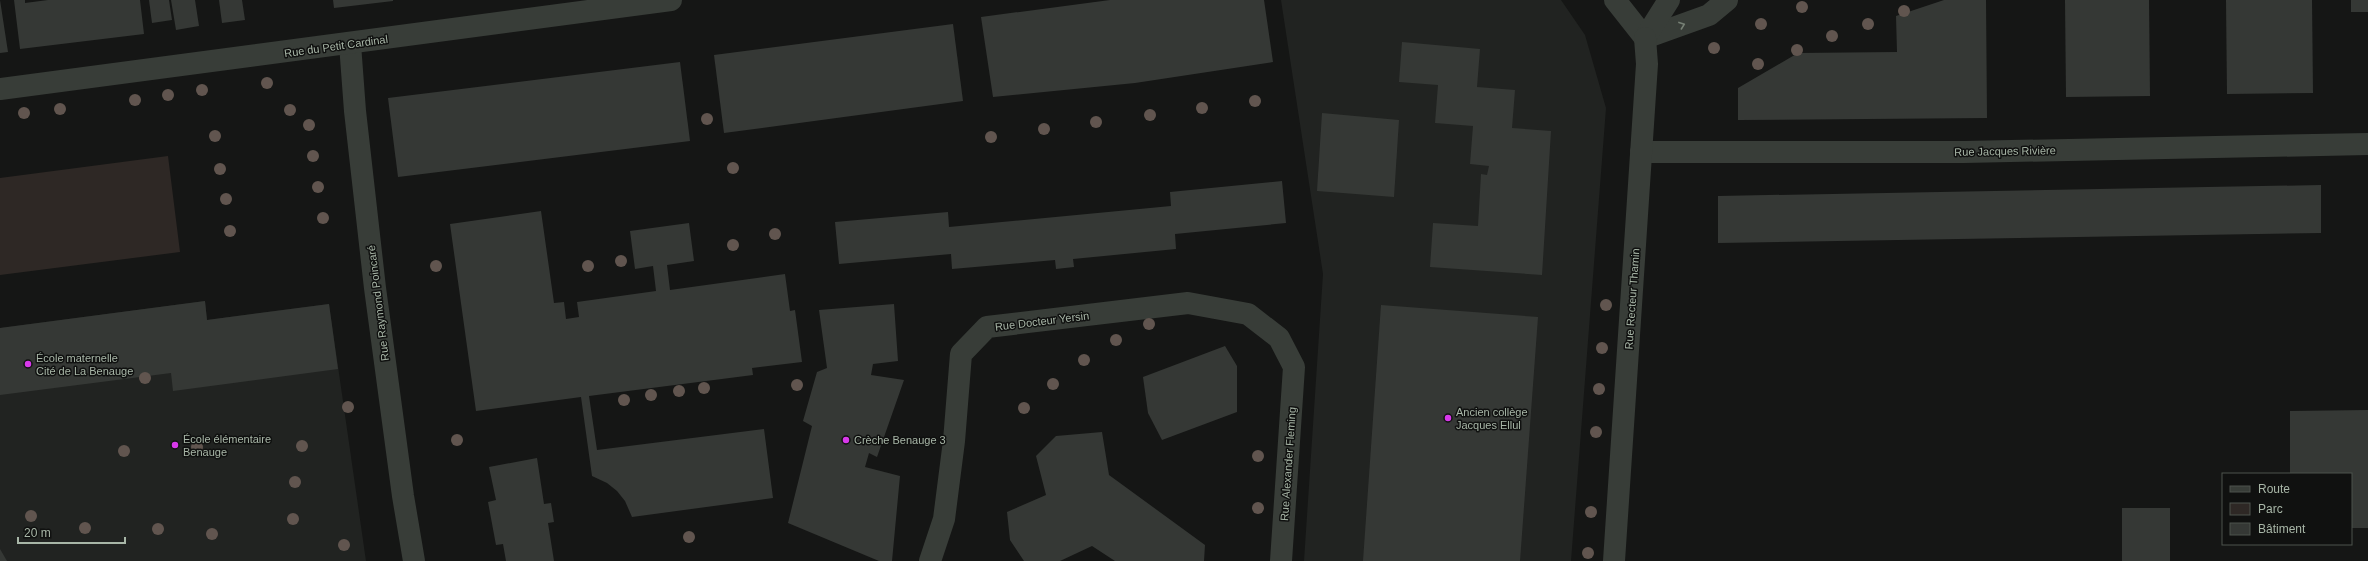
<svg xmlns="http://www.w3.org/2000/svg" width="2368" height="561" viewBox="0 0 2368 561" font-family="Arial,sans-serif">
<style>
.built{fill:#212321}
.green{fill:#2e2825}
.building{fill:#353835}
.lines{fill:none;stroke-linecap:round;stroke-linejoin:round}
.street{stroke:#383d38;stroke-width:22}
.tree{fill:#61554f}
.oneway{stroke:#768075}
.poi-dot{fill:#d838ea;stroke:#101110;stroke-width:1.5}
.labels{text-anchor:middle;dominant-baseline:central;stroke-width:3;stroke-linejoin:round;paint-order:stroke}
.street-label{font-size:11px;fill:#a8b6a7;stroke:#101110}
.poi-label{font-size:11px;fill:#a8b6a7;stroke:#101110;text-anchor:start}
</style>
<rect width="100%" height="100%" fill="#151615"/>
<!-- built -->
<g class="built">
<path d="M1281 0H1561L1585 35 1606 108 1571 561H1304L1323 274Z"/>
<path d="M205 301 207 320 329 304 366 561H0V328Z"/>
</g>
<!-- green -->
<path class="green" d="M168 156 180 252 0 275V178Z"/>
<!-- building -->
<g class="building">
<path d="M0 0 8 52 0 53Z"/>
<path d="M14 0H25V3L48 0H140L144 34 20 49Z"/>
<path d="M149 0H169L172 20 152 23Z"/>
<path d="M171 0H195L199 26 176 30Z"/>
<path d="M219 0H242L245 20 222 23Z"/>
<path d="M333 0H393V1L334 8Z"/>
<path d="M1110 0H1264L1273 62 1135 83 993 97 981 17Z"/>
<path d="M1944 0H1986L1987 118 1738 120V88L1798 53 1897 52 1896 16Z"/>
<path d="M2065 0H2149L2150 96 2066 97Z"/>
<path d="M2226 0H2312L2313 93 2227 94Z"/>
<rect x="2351" y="0" width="17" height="12"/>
<path d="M953 24 963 101 724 133 714 55Z"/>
<path d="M1402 42 1480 49 1477 87 1515 90 1512 128 1551 131 1542 275 1430 267 1433 223 1478 226 1481 174 1487 175 1489 166 1470 164 1473 126 1435 123 1438 85 1399 82Z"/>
<path d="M680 62 690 141 398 177 388 98Z"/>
<path d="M1322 113 1399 120 1394 197 1317 191Z"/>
<path d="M1282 181 1286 223 1175 234 1176 249 1073 259 1074 267 1056 269 1055 260 952 269 951 254 839 264 835 222 948 212 949 227 1171 206 1170 192Z"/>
<path d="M2321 185V233L1718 243V196Z"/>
<path d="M541 211 554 303 564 302 566 319 579 317 577 302 656 291 653 266 635 269 630 231 689 223 694 261 667 265 670 290 785 274 790 311 795 310 802 362 752 368 753 375 589 396 597 450 764 429 773 498 632 517 625 501 617 491 607 483 592 476 581 397 476 411 450 224Z"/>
<path d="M205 301 207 320 329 304 338 369 173 391 171 373 0 395V328Z"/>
<path d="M894 304 898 361 873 364 871 375 904 380 877 457 869 453 865 467 900 476 892 561H879L788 523 812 426 803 421 817 372 827 368 819 310Z"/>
<path d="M1381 305 1538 317 1520 561H1363Z"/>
<path d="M1225 346 1237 366V412L1162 440 1148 413 1143 377Z"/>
<path d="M2368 410V528H2351V474H2290V411Z"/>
<path d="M1102 432 1109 475 1205 545 1204 561H1115L1092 546 1060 561H1024L1010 540 1007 512 1046 495 1036 456 1056 436Z"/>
<path d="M537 458 544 504 551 503 554 522 548 523 554 561H506L503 544 496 545 488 502 496 500 489 467Z"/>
<rect x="2122" y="508" width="48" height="53"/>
<path d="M0 549 7 561H0Z"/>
</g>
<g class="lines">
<!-- street -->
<g class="street">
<path d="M1615 0 1645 38"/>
<path d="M1645 38 1709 15 1727 0"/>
<path d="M1645 38 1669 0"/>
<path d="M350 44 355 111 375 288 403 496 414 561"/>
<path d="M0 89 671 0"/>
<path d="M1641 152H1964L2368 144"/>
<path d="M930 561 944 519 954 441 961 354 987 327 1188 303 1248 314 1279 338 1294 367 1281 561"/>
<path d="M1614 561 1647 64 1645 38"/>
</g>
</g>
<!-- trees -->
<g class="tree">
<circle cx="1802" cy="7" r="6"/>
<circle cx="1904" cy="11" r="6"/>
<circle cx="1761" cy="24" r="6"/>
<circle cx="1868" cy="24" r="6"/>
<circle cx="1832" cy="36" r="6"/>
<circle cx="1714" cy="48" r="6"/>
<circle cx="1797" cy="50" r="6"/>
<circle cx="1758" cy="64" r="6"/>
<circle cx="267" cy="83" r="6"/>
<circle cx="202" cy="90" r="6"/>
<circle cx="168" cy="95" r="6"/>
<circle cx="135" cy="100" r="6"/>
<circle cx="1255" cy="101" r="6"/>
<circle cx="1202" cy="108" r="6"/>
<circle cx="60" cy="109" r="6"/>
<circle cx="290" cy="110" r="6"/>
<circle cx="24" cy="113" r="6"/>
<circle cx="1150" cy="115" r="6"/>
<circle cx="707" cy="119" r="6"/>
<circle cx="1096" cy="122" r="6"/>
<circle cx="309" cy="125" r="6"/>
<circle cx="1044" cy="129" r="6"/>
<circle cx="215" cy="136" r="6"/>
<circle cx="991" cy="137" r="6"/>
<circle cx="313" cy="156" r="6"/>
<circle cx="733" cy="168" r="6"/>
<circle cx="220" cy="169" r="6"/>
<circle cx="318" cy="187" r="6"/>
<circle cx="226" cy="199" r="6"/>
<circle cx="323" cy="218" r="6"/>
<circle cx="230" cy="231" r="6"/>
<circle cx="775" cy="234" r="6"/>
<circle cx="733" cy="245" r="6"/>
<circle cx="621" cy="261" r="6"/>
<circle cx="436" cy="266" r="6"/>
<circle cx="588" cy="266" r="6"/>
<circle cx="1606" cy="305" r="6"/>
<circle cx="1149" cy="324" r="6"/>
<circle cx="1116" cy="340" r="6"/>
<circle cx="1602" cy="348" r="6"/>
<circle cx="1084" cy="360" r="6"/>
<circle cx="145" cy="378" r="6"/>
<circle cx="1053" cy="384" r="6"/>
<circle cx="797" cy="385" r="6"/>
<circle cx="704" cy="388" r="6"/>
<circle cx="1599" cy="389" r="6"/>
<circle cx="679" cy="391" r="6"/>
<circle cx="651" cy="395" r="6"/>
<circle cx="624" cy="400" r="6"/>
<circle cx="348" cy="407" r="6"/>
<circle cx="1024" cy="408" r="6"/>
<circle cx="1596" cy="432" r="6"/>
<circle cx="457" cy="440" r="6"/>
<circle cx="302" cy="446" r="6"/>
<circle cx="197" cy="447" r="6"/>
<circle cx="124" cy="451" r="6"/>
<circle cx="1258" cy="456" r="6"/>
<circle cx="295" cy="482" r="6"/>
<circle cx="1258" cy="508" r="6"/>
<circle cx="1591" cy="512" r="6"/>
<circle cx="31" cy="516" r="6"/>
<circle cx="293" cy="519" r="6"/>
<circle cx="85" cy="528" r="6"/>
<circle cx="158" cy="529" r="6"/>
<circle cx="212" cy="534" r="6"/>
<circle cx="689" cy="537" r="6"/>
<circle cx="344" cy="545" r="6"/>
<circle cx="1588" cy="553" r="6"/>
</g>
<!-- one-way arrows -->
<defs><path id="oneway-chevron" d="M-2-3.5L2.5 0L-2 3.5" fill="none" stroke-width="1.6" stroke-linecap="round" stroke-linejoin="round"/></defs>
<use class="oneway" href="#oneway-chevron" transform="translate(1682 25) rotate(-20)"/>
<!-- markers -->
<g class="poi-dot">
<circle cx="28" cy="364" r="4"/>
<circle cx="1448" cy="418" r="4"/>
<circle cx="846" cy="440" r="4"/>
<circle cx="175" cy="445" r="4"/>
</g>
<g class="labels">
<!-- street labels -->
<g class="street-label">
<text transform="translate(336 46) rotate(-8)">Rue du Petit Cardinal</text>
<text transform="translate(2005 151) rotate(-1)">Rue Jacques Rivière</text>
<text transform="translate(1632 299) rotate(-86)">Rue Recteur Thamin</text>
<text transform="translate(378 303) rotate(-97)">Rue Raymond Poincaré</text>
<text transform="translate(1042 321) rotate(-7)">Rue Docteur Yersin</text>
<text transform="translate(1288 464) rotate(-86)">Rue Alexander Fleming</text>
</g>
<!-- poi labels -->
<g class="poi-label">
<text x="36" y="358">École maternelle<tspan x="36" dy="13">Cité de La Benauge</tspan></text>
<text x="1456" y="412">Ancien collège<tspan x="1456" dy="13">Jacques Ellul</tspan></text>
<text x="183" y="439">École élémentaire<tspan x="183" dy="13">Benauge</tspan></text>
<text x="854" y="440">Crèche Benauge 3</text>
</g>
</g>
<!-- legend -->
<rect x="2222" y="473" width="130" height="72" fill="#101110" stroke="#4d534c"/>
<rect x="2230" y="486" width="20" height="6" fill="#383d38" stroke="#4d534c"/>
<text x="2258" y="493" font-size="12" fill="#a8b6a7">Route</text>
<rect x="2230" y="503" width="20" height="12" fill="#2e2825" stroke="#4d534c"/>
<text x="2258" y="513" font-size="12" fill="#a8b6a7">Parc</text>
<rect x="2230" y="523" width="20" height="12" fill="#353835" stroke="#4d534c"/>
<text x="2258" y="533" font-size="12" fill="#a8b6a7">Bâtiment</text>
<!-- scale -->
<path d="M18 537v6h107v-6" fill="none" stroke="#a8b6a7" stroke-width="2"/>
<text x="24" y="537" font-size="12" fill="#a8b6a7" stroke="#101110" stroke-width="3" paint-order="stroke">20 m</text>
</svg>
